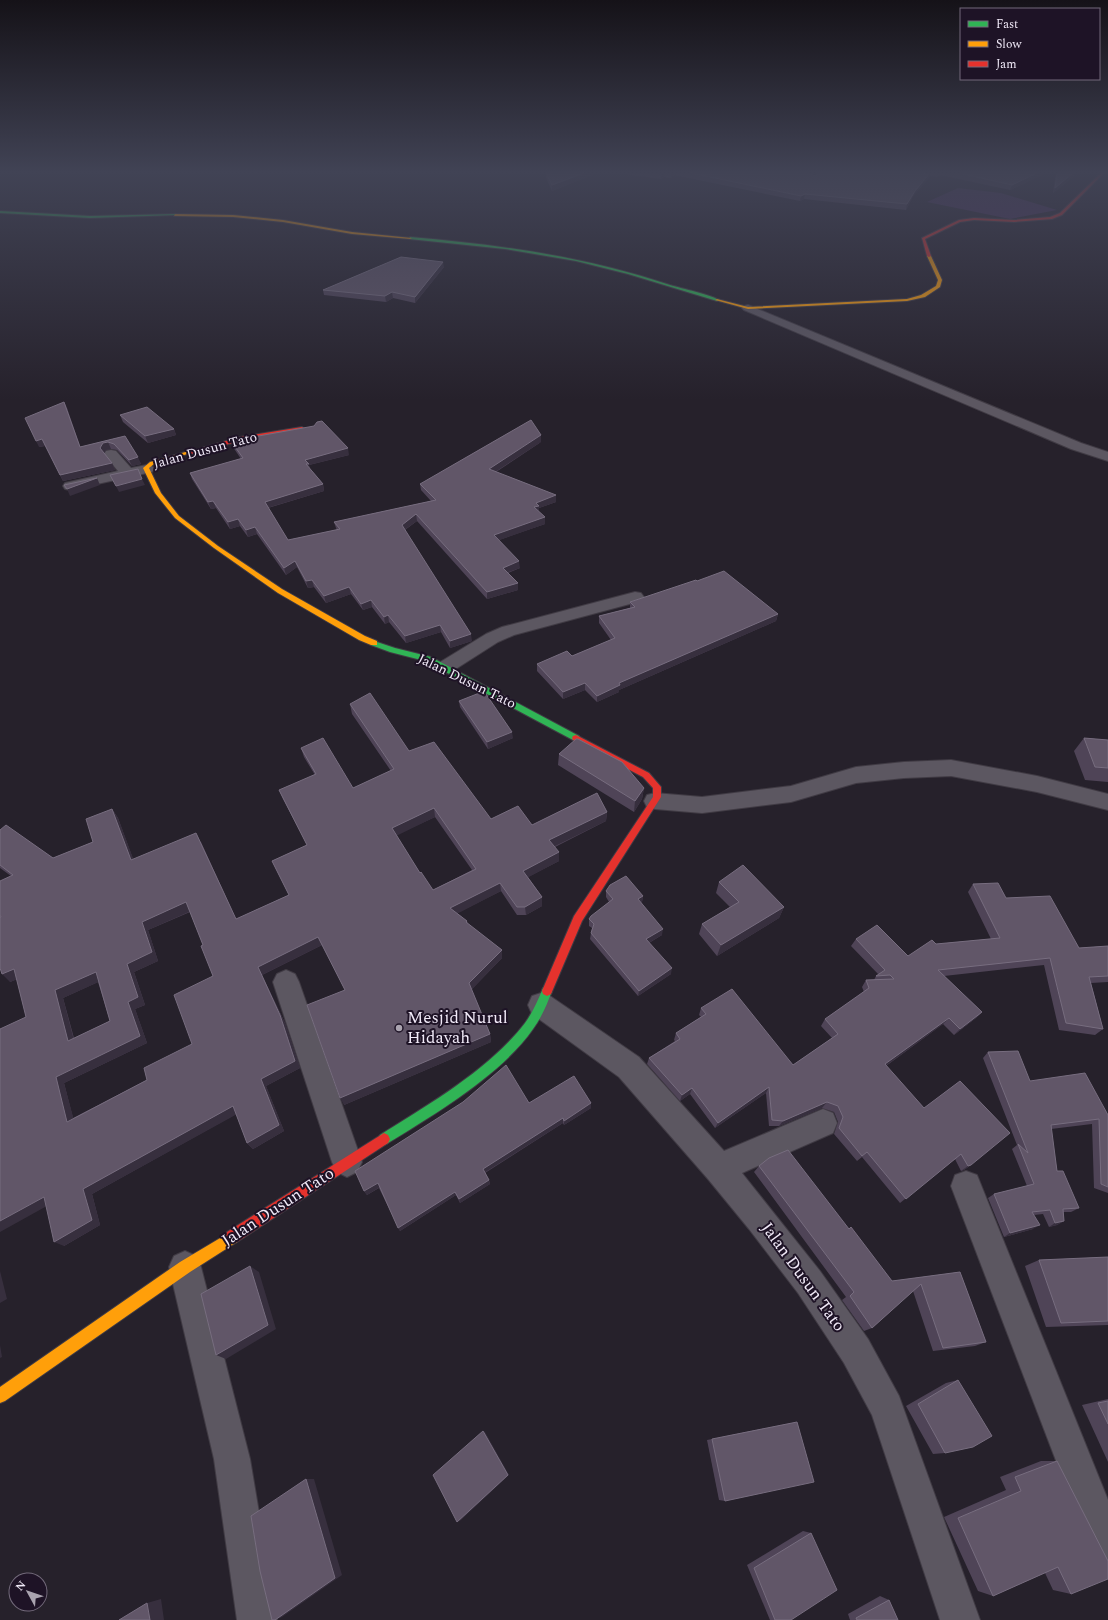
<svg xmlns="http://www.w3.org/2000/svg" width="1108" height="1620" viewBox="0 0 1108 1620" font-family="Spectral,serif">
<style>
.green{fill:#4d3061}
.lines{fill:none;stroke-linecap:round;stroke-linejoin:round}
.street-casing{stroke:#403b44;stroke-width:2}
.fast-casing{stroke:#403b44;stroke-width:2}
.slow-casing{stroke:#403b44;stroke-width:2}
.jam-casing{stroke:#403b44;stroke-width:2}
.street{fill:#5c5761;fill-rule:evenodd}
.fast{fill:#30b455;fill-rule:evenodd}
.slow{fill:#ff9f0a;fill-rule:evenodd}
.jam{fill:#e5322d;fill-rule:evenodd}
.wall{fill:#4f4457;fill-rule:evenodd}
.shaded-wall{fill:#372f3e}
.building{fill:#615668;stroke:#776d7f;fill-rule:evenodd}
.poi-dot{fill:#aaa4b0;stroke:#1e1326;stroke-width:1.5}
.labels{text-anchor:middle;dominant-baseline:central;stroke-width:4;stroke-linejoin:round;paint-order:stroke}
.street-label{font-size:14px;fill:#f1eaf8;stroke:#1e1326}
.near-poi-label{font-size:17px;fill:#f1eaf8;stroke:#1e1326;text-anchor:start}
.near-street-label{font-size:17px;fill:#f1eaf8;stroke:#1e1326}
</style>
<rect width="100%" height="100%" fill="#26212b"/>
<!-- green -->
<path class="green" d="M958 188 1001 193 1057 210 1010 219 927 202Z"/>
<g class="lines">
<defs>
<g id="street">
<path d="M748 305 1081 443 1108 452V461L1071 449 744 310 742 308 744 306Z"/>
<path d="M111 450 116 451 131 468 147 465 152 466 154 469 152 472 147 473 70 490 65 489 63 486 65 483 118 471 104 454 106 451Z"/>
<path d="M635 592 641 593 644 597 641 601 514 635 498 642 451 672 444 674 437 672 435 668 437 664 486 634 502 627Z"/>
<path d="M951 760 1037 776 1108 794V810L1037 792 951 776 904 778 856 783 791 802 702 813 655 809 647 807 644 801 647 795 655 793 702 797 791 786 856 767 904 762Z"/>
<path d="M286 970 295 974 299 982 362 1162 357 1172 347 1177 337 1172 332 1162 273 982 277 974Z"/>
<path d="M541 993 550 996 639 1057 724 1151 823 1109 833 1113 837 1123 833 1133 742 1173 820 1271 868 1339 899 1396 980 1620H940L872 1415 844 1363 798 1293 749 1229 708 1179 619 1077 532 1014 528 1005 532 996Z"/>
<path d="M966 1171 977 1175 1108 1500V1566L1095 1560 1089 1547 951 1186 955 1175Z"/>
<path d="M185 1251 196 1256 201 1267 250 1459 277 1620H237L214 1459 169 1267 174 1256Z"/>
</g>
<g id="fast">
<path d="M0 211 90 216 175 214 177 215 90 218 0 213Z"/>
<path d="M410 237C501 245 583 256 670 285 683 289 709 294 719 300L717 301 628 274 576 261 505 249 409 239Z"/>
<path d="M371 641H374L395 648 431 657 579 736 580 738 579 740H573L425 661 390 652 371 645Z"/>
<path d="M547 986 551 988 552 991C547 1004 542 1017 533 1029 501 1075 435 1114 388 1143L384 1145 380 1143 378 1139 380 1135C428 1105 490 1069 525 1023 533 1012 538 1000 543 988Z"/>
</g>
<g id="slow">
<path d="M175 214 233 215 283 220 352 232 412 238 410 239 352 234 283 222 233 217 174 216Z"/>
<path d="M929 255 931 256 942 280 940 287 925 297 907 301 748 309 715 300 717 299 748 307 907 299 921 295 936 286 938 280 927 256Z"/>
<path d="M189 451 194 452 154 464 149 468 161 493 179 516 218 546 282 589 365 636 377 641V645H371L359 640 278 593 214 548 175 518 155 493 143 468 150 462Z"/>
<path d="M232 1231 237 1232 238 1237 237 1242 190 1272 5 1401 0 1403V1387L180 1262Z"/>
</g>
<g id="jam">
<path d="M1101 173H1104L1062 215 1052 219 1014 222 974 220 960 222 925 239 931 256 929 257 927 256 922 238 959 220 974 218 1014 220 1050 217 1060 213Z"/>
<path d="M302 427 305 429 304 430 240 441 191 454 188 452 240 437Z"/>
<path d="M576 735 649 773 661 787V797L582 921 551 994 547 996 543 994 542 991 574 916 653 797V788L643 777 573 740 572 738 573 736Z"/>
<path d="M384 1133 388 1135 390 1139 388 1143 237 1242 232 1243 227 1242 226 1237 227 1232Z"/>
</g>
</defs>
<!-- street casing -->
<use href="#street" class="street-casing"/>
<!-- fast casing -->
<use href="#fast" class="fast-casing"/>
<!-- slow casing -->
<use href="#slow" class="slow-casing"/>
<!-- jam casing -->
<use href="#jam" class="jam-casing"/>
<!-- street -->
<use href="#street" class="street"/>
<!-- fast -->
<use href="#fast" class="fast"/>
<!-- slow -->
<use href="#slow" class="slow"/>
<!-- jam -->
<use href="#jam" class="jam"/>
</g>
<!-- wall -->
<g class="wall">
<path d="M546 173H597L552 191 546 178Z"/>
<path d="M617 173H810L809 174 816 176 926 174H928L927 173H1046L1010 190 940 175 937 177 930 176 929 175V178L913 196 906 210 804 199 800 201 674 175 671 178 664 177 661 179Z"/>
<path d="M1056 173H1078L1053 193Z"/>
<path d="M444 267 415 303 393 298 386 302 324 295 323 290Z"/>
<path d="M64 402 67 408 80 447 125 436 141 464 132 466 117 450 111 449 106 450 104 453 112 463 115 470 63 481 45 446 39 447Z"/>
<path d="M120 415 174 429 176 435 148 443 123 422Z"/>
<path d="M231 441 349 455 309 465 310 469 323 484 324 491 268 508 288 540 337 530 336 528 334 522 431 501 421 490 420 484 541 442 496 472 556 502 539 508V512L545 517V524L499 540 520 568 508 573 518 590 487 599 417 521 405 530 472 641 450 648 441 632 406 643 389 622 385 624 372 607 363 610 351 594 326 603 314 587 308 588 297 567 286 575 257 534 248 537 240 526 230 529 216 508 211 509 192 479 190 473 241 459 233 447Z"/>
<path d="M697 581 778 614 776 621 619 690V692L597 702 585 690 563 699 537 671V664L572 656 611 640 599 623V616L630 608V602Z"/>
<path d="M459 701 513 738 488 749 460 707Z"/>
<path d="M350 704 409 751 491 819 532 825 607 812 606 821 555 847 559 861 528 877 542 897V906L526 915H517L501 891 457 913 467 921 468 924 502 950V958L471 990 490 1034 491 1042 344 1105 345 990 322 945 262 975 285 1023 300 1068 266 1086 284 1131 253 1149 247 1143 236 1114 92 1194 100 1225 64 1246 26 1017 17 979 10 982 1 917 11 876 0 868V830L53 858 93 842 112 809 118 818 133 859 201 842 236 919 289 895 272 861 307 845 283 799 279 790 315 775 304 757 301 748 353 788 391 771 352 714ZM435 817 472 870 433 890 420 873 396 835ZM190 912 203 945 213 976 192 1044 147 1080 73 1118 64 1083 147 1043 135 1009 145 1005 134 972 158 961 148 930ZM98 982 110 1021 74 1038 63 998Z"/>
<path d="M1084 738 1108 740V782L1085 780 1074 751Z"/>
<path d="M559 754 644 788 642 799 634 812 558 765Z"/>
<path d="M719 882 784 907 779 918 717 956 699 934 702 924 730 907 716 893Z"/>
<path d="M973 884 1006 898 1079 948 1108 946V982L1091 983 1103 1029 1095 1035 1059 1030 1044 965 944 976 982 1012 976 1018 954 1035 943 1024 886 1066 971 1165 964 1170 961 1171 955 1159 900 1203 862 1157 857 1161 834 1134 838 1122 834 1112 822 1108 779 1126H769L766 1093 715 1128 690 1094 680 1101 647 1064 649 1058 675 1041 674 1040 676 1033 701 1017 699 1015 701 1008 793 1065 832 1038 821 1026 825 1019 864 992 862 987 866 980H874L876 976 879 975 851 946 856 939 908 956 936 944 991 939 968 892Z"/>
<path d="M606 891 643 896 642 902H641L662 935 649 943 671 974 638 996 590 939 591 933 592 928 589 926V919L609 902 606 897Z"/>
<path d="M988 1052 1030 1081 1108 1115V1193L1094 1188 1092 1124 1051 1129 1057 1171 1079 1208 1071 1212H1063L1064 1221 1057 1225 1049 1227 1043 1214 1034 1215 1033 1229 1004 1237 988 1198 994 1194 1027 1186 1012 1149 1017 1145 983 1058Z"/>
<path d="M529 1103 591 1108 564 1125 563 1123 485 1173 489 1180 490 1184 460 1203 456 1195 400 1231 379 1188 367 1195 364 1191Z"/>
<path d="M759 1166 849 1229 892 1281 960 1272 986 1342 975 1346 933 1351 913 1291 872 1328 864 1331 842 1300 846 1297 754 1172Z"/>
<path d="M1108 1257V1325L1046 1327 1025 1266 1039 1260Z"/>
<path d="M958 1380 945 1453 933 1454 906 1406 946 1383Z"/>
<path d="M1108 1399V1462L1082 1405Z"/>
<path d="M797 1422 725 1501 719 1500 707 1440Z"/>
<path d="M1041 1461H1057L1071 1594 1053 1590 1045 1573 993 1596 978 1591 944 1517 1006 1490 1000 1477Z"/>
<path d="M803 1531 811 1533 791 1620H770L747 1565Z"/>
<path d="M880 1596 889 1600 898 1620H850L848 1614Z"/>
</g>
<!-- shaded-wall -->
<g class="shaded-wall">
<path d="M584 173H597L552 191V185Z"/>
<path d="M662 173H665L664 177 661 179V174Z"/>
<path d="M671 173H674V175L671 178Z"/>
<path d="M930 173 929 178 913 196 906 210 907 204 915 191Z"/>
<path d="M1037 173H1046L1010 190 1012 185Z"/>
<path d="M1073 173H1078L1053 193 1055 188Z"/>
<path d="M805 194 804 199 800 201 801 196Z"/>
<path d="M443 262 444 267 415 303V297Z"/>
<path d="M392 292 393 298 386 302 385 296Z"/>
<path d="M64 402 67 408 83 454 80 447Z"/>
<path d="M174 429 176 435 148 443 145 436Z"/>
<path d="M541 435V442L489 476V469Z"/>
<path d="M42 439 45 446 39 447 36 441Z"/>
<path d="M108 442 111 449 106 450 103 455 100 448 103 443Z"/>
<path d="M348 448 349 455 309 465 310 470 307 471 305 460Z"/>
<path d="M138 457 141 464 132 466 129 460Z"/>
<path d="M112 463 115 470 63 481 60 475Z"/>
<path d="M97 478 100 485 70 496 67 489Z"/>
<path d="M142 479 145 485 119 492 116 486Z"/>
<path d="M323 484 324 491 267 508 265 502Z"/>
<path d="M556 495V502L539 508V513L534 507 536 503Z"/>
<path d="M213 501 216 508 211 509 208 502Z"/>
<path d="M416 514 417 521 403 531 402 525Z"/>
<path d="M545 517V524L494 542V535Z"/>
<path d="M238 519 240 526 230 529 228 522Z"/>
<path d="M255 527 257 534 248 537 246 530Z"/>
<path d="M295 561 297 567 286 575 284 568Z"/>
<path d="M519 561 520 568 503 574V568Z"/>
<path d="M312 580 314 587 308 588 306 581Z"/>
<path d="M518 583V590L487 599V592Z"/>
<path d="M349 587 351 594 326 603 324 596Z"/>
<path d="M371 600 372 607 363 610 361 604Z"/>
<path d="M778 614 776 621 619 690V692L597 702V696L619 683Z"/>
<path d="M388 615 389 622 385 624 384 617Z"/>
<path d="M440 625 441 632 406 643 405 636Z"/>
<path d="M471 634 472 641 450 648V641Z"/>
<path d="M585 683V690L563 699V692Z"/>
<path d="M512 732 513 738 488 749 487 742Z"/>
<path d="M644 788 642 799 634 812 635 801Z"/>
<path d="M434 808 435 817 394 837 392 828Z"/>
<path d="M112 809 118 818 137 869 131 860Z"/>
<path d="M607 812 606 821 549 849V840Z"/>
<path d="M196 833 201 842 240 928 236 919Z"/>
<path d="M559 852V861L523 880V871Z"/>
<path d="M500 883 501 891 451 917 450 908Z"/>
<path d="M643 896 642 902 637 905 638 899Z"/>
<path d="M542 897V906L526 915 525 907Z"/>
<path d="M186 902 191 911 148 930 158 961 134 972 145 1005 135 1009 147 1043 64 1083 76 1128 67 1122 56 1077 128 1002 127 964 142 922Z"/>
<path d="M784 907 779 918 717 956 721 945Z"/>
<path d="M663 929 662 935 645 945 646 939Z"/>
<path d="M318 937 322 945 262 975 285 1023 300 1068 266 1086 284 1131 253 1149 247 1143 261 1079 258 967Z"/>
<path d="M502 950V958L470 991 469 983Z"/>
<path d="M672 968 671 974 638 996 639 991Z"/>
<path d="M14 969 23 977 10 982 2 974Z"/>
<path d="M96 972 103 980 63 998 76 1048 68 1041 55 990Z"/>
<path d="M982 1012 976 1018 954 1035 960 1029Z"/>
<path d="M949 1018 943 1024 880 1070 885 1064Z"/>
<path d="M490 1034 491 1042 344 1105 340 1098Z"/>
<path d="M769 1087 766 1093 715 1128 718 1123Z"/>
<path d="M692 1088 690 1094 680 1101 682 1095Z"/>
<path d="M827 1102 822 1108 779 1126 783 1121Z"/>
<path d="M591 1103V1108L564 1125V1121Z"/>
<path d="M233 1106 239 1113 92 1194 100 1225 64 1246 54 1242 83 1189Z"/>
<path d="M563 1118V1123L484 1173 483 1169Z"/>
<path d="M971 1165 964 1170 961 1171 968 1166Z"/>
<path d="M489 1180 490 1184 460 1203 459 1199Z"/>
<path d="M378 1183 380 1187 367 1195 364 1191Z"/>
<path d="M455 1192 456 1195 400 1231 398 1228Z"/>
<path d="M44 1197 54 1202 0 1232V1221Z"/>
<path d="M1064 1221 1057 1225 1049 1227 1055 1223Z"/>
<path d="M1040 1225 1033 1229 1004 1237 1010 1233Z"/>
<path d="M250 1266 259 1272 276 1329 226 1359 216 1355Z"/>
<path d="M0 1271 7 1299 0 1303Z"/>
<path d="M0 1345 2 1357 0 1358Z"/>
<path d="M483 1431 485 1432 509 1475 461 1520 457 1522Z"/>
<path d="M306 1479H314L342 1575 282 1617 275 1620Z"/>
<path d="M161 1599 164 1620H150L147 1603Z"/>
</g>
<!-- building -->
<g class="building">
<path d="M546 173H584L552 185Z"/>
<path d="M691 173H808L816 176 818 173H923L926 174 930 173 915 191 907 204 805 194 801 196Z"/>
<path d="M959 173H1037L1012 185Z"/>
<path d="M1057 173H1073L1055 188Z"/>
<path d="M401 257 443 262 415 297 392 292 385 296 323 290Z"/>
<path d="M64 402 80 447 125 436 138 457 129 460 114 444 108 442 103 443 100 448 112 463 60 475 42 439 36 441 25 418Z"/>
<path d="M147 407 174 429 145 436 120 415Z"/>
<path d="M531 420 541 435 489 469 556 495 536 503 539 506 534 507 545 517 494 535 519 561 503 568 518 583 487 592 416 514 402 525 471 634 450 641 440 625 405 636 388 615 384 617 371 600 361 604 349 587 324 596 312 580 306 581 295 561 284 568 255 527 246 530 238 519 228 522 213 501 208 502 190 473 243 458 231 441 314 426 317 422 322 421 348 448 305 460 309 464H306L323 484 265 502 288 540 340 529 334 522 436 500 420 484Z"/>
<path d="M138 469 142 479 116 486 110 475Z"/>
<path d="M97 478 67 489 64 485Z"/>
<path d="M724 571 778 614 619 683 620 685 597 696 585 683 563 692 537 664 567 651 572 656 615 638 599 616 635 607 630 602 696 580 697 581Z"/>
<path d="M482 692 486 694 512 732 487 742 459 701Z"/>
<path d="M370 693 409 751 434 742 491 819 518 806 532 825 597 793 607 812 549 840 559 852 523 871 542 897 525 907H517L500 883 450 908 467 921 466 922 502 950 469 983 490 1034 340 1098 307 1005 345 990 318 937 258 967 280 1015 295 1061 261 1079 279 1125 247 1143 233 1106 83 1189 92 1220 54 1242 44 1197 0 1221V1029L26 1017 14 969 2 974 0 968V917H1L0 915V881L13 875 0 865V830L6 825 53 858 93 842 86 819 112 809 131 860 196 833 236 919 289 895 272 861 307 845 279 790 316 774 301 748 323 738 353 788 394 769 350 704ZM434 808 476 869 433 890 421 872 420 873 392 828ZM186 902 203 945 201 946 213 976 174 995 192 1044 144 1068 147 1080 67 1122 56 1077 140 1036 128 1002 138 997 127 964 152 952 142 922ZM96 972 110 1021 68 1041 55 990Z"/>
<path d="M1084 738 1108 740V768L1095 767Z"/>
<path d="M576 739H578L622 762 644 788 635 801 559 754Z"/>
<path d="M743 865 784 907 721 945 702 924 739 902 719 882Z"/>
<path d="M626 876 643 896 638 899 663 929 646 939 672 968 639 991 591 933 594 924 589 919 591 916 613 899 606 891 610 885Z"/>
<path d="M998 883 1006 898 1050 896 1079 948 1108 946V976L1089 977 1103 1029 1066 1023 1050 958 938 970 982 1012 960 1029 949 1018 885 1064 924 1108 960 1081 1010 1133 971 1165 968 1166 961 1154 906 1199 867 1152 862 1156 839 1128 843 1117 838 1106 827 1102 783 1121 772 1120 769 1087 718 1123 692 1088 682 1095 649 1058 680 1039 676 1033 706 1014 701 1008 732 989 793 1065 838 1034 825 1019 869 988 866 980 894 979 890 975 876 976 885 970 856 939 877 925 908 956 932 940 936 944 1000 938 973 884Z"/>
<path d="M1018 1051 1030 1081 1085 1073 1108 1115V1187L1101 1184 1099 1119 1051 1125 1057 1171H1063L1079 1208 1063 1209 1064 1221 1055 1223 1050 1210 1032 1212 1040 1225 1010 1233 994 1194 1034 1184 1018 1144 1028 1153 988 1052Z"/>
<path d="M506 1065 529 1103 574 1076 591 1103 564 1121 563 1118 483 1169 489 1180 459 1199 455 1192 398 1228 378 1183 364 1191 355 1171 463 1102Z"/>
<path d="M788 1150 849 1229 851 1227 892 1281 960 1272 986 1342 943 1348 921 1284 872 1328 850 1296 854 1292 759 1166 769 1158Z"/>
<path d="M1108 1257V1321L1061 1323 1039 1260Z"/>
<path d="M250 1266 268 1325 216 1355 201 1294Z"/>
<path d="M958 1380 992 1436 973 1447 945 1453 918 1404Z"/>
<path d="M1108 1401V1424L1098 1403Z"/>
<path d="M797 1422 814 1482 725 1501 712 1439Z"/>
<path d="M483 1431 508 1475 457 1522 433 1475Z"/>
<path d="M1057 1461 1108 1561V1579L1071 1594 1058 1567 993 1596 958 1518 1021 1491 1015 1477Z"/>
<path d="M306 1479 335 1578 275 1620H272L260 1571 251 1516Z"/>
<path d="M811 1533 837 1590 791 1620H775L754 1568Z"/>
<path d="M889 1600 898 1620H857L856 1618Z"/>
<path d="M147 1603 150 1620H119Z"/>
</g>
<!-- sky -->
<linearGradient id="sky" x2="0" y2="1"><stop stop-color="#151218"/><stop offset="0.43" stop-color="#414355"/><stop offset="1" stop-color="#414355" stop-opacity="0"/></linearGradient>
<rect width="1108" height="400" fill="url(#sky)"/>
<!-- markers -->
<circle class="poi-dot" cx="399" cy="1028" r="4"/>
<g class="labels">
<!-- street labels -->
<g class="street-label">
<text transform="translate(205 450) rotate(-15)">Jalan Dusun Tato</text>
<text transform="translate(467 681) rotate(26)">Jalan Dusun Tato</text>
</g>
<!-- near-poi labels -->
<g class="near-poi-label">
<text x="407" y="1018">Mesjid Nurul<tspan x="407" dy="20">Hidayah</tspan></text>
</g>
<!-- near-street labels -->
<g class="near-street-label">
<text transform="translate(278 1207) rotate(-33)">Jalan Dusun Tato</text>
<text transform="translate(803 1277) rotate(54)">Jalan Dusun Tato</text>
</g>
</g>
<!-- legend -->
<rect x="960" y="8" width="140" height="72" fill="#1e1326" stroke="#72697a"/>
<rect x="968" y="21" width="20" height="6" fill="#30b455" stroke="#72697a"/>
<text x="996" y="28" font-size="12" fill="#f1eaf8">Fast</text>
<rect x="968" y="41" width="20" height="6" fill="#ff9f0a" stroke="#72697a"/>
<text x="996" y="48" font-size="12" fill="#f1eaf8">Slow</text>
<rect x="968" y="61" width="20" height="6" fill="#e5322d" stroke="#72697a"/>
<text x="996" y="68" font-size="12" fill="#f1eaf8">Jam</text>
<!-- north arrow -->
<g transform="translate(28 1592) rotate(310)"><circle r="19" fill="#1e1326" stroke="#72697a"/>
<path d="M0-3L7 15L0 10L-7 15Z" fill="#aaa4b0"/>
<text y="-6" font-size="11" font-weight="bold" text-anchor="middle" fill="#f1eaf8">N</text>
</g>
</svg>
